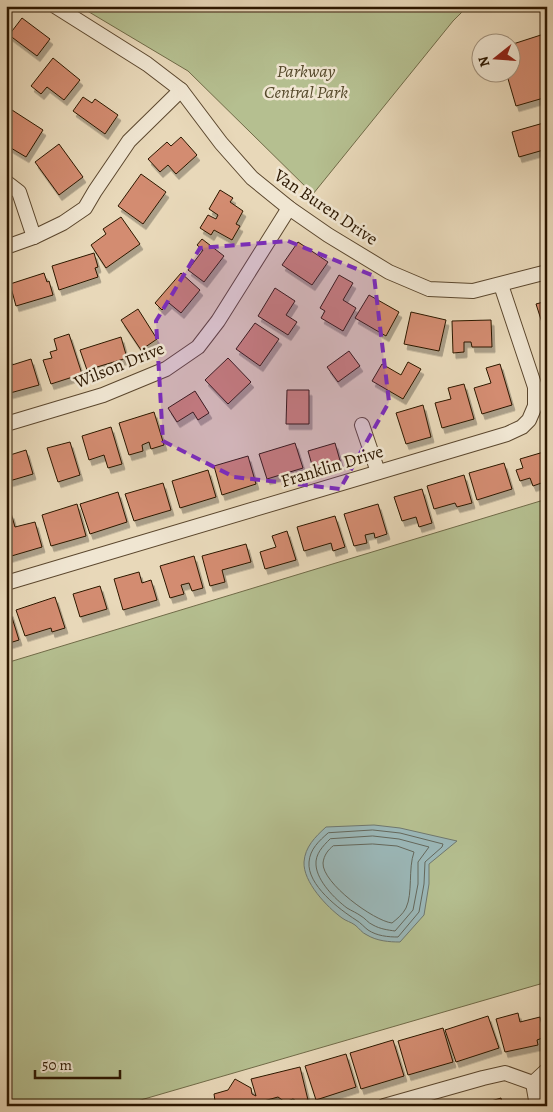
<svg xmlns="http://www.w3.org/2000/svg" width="553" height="1112" viewBox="0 0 553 1112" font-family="Alegreya,serif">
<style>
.green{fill:#b5bf90;stroke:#706b48}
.water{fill:#9bb8b9;stroke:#6f786f}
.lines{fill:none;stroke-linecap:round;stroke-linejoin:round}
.shore{stroke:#64685c;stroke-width:1}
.building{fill:#d38c71;stroke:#2c1700;filter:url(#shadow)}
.minor-casing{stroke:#5b472e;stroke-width:16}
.minor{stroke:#f0e6d2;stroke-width:14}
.marked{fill:#7b2cbf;fill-opacity:0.2;stroke:#7b2cbf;stroke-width:4;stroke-dasharray:10 6;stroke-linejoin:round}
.labels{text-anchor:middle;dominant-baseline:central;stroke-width:5;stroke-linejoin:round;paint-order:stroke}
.park-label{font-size:18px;font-style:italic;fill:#55492b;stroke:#f0e6d2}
.street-label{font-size:18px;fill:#2c1700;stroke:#f0e6d2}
</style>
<defs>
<filter id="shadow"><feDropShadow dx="3" dy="5.5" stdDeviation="0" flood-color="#0004"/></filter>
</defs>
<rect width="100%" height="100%" fill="#e8d8b9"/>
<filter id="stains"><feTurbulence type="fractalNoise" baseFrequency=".004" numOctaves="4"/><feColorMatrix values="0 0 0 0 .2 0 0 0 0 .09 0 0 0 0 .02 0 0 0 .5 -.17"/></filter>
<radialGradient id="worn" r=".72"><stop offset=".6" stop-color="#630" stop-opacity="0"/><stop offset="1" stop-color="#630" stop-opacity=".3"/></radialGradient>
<!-- green -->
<g class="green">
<path d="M79 6H468L453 21 313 194 188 71Z"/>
<path d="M547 499V982L120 1106H6V663Z"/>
</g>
<!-- water -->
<path class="water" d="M374 825 400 828 457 841 429 864V884L424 915 400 942C389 942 377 941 367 935 362 933 359 928 355 925 351 922 346 921 342 918 327 907 303 882 304 862 305 847 315 837 326 827Z"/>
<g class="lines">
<!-- shore -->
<g class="shore">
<path d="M373 830 400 833 443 844 442 847 425 862 424 884 419 912 398 937C388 937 377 936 368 930 364 927 361 923 356 920 339 909 307 885 309 862 310 849 319 841 328 833Z"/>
<path d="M373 836 399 839 429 847 418 862V884L413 910 395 931C388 930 380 929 373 925 368 923 365 918 361 916 357 913 352 911 347 908 335 899 317 881 316 865 315 854 323 846 330 839Z"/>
<path d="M373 844 397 846 414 852C408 869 413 893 406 908 403 914 397 919 392 923 374 921 322 883 323 863 324 855 328 850 333 846Z"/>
</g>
</g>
<!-- building -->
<g class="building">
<path d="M22 18 50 39 37 56 9 35Z"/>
<path d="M547 33V97L516 106 506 72H510V45Z"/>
<path d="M53 58 80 80 64 100 47 87 41 94 31 86Z"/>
<path d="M83 97 92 103 95 99 118 115 105 134 73 111Z"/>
<path d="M12 110 43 130 26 157 6 145V120Z"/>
<path d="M546 118H547V149L519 157 512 132 547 122Z"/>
<path d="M181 137 197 155 176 174 168 165 160 172 148 159 167 142 171 146Z"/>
<path d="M59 144 83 177 59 195 35 162Z"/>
<path d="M141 174 166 192 143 224 118 206Z"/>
<path d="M220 190 233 198 230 202 243 211 236 224 240 226 232 240 214 230 211 235 200 228 208 215 216 219 218 215 209 209Z"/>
<path d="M121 217 140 244 106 268 91 245 106 234 103 229Z"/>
<path d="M202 239 224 256 204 282 188 270 203 250 197 245Z"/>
<path d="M298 242 328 262 312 285 282 265Z"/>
<path d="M94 253 98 267 95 268 98 277 59 290 52 266Z"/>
<path d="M44 273 47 282 49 281 53 295 16 306 10 284Z"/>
<path d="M181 273 200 290 181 313 169 303 162 310 155 303Z"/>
<path d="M339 275 353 283 343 300 356 308 343 331 321 318 325 311 320 308Z"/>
<path d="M275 288 295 301 286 315 297 322 288 335 258 316Z"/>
<path d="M369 295 399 312 386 336 355 318Z"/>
<path d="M547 301V331L545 332 536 304Z"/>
<path d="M138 309 157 339 141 350 121 320Z"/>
<path d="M411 312 446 320 439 351 404 344Z"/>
<path d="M491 320 492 347H472L471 342H464V352L453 353 452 321Z"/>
<path d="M255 323 279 339 260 366 236 349Z"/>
<path d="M69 334 82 374 51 384 43 360 52 358 50 352 57 350 54 339Z"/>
<path d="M121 337 127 358 87 370 80 350Z"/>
<path d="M349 351 360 366 338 382 327 367Z"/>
<path d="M10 358 12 365 31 359 39 385 10 393 6 379V359Z"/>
<path d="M228 358 251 382 228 404 205 380Z"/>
<path d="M408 362 421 369 403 399 372 381 382 364 401 375Z"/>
<path d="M500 364 512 405 482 414 474 388 491 383 486 368Z"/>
<path d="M464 384 474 419 442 428 435 403 451 399 448 388Z"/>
<path d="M287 390H309V424H286Z"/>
<path d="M195 391 209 413 198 420 193 412 177 422 168 408Z"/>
<path d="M423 405 431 437 406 444 396 413Z"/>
<path d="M154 412 164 445 151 449 149 442 142 445 143 451 129 455 119 423Z"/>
<path d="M111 427 122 464 108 468 104 455 89 460 82 436Z"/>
<path d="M70 442 80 475 58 482 47 448Z"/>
<path d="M295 443 303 468 267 479 259 454Z"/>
<path d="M335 443 341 464 314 472 308 451Z"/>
<path d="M26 450 33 474 6 482V462L12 460 10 455Z"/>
<path d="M547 451V481L533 486 530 478 520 481 516 470 523 468 520 459Z"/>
<path d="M248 456 256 484 222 495 214 466Z"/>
<path d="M504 463 512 489 477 500 469 473Z"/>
<path d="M208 470 216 497 180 508 172 481Z"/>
<path d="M464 475 472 503 457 507 455 503 434 509 427 486Z"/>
<path d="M163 483 171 510 134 521 125 494Z"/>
<path d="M422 489 432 523 419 527 416 517 402 521 394 497Z"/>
<path d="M118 492 127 522 90 534 80 504Z"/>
<path d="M77 504 86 536 51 546 42 515Z"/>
<path d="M378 504 387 534 375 538 374 533 365 535 367 543 354 546 344 514Z"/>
<path d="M11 513 15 527 35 522 42 547 8 557 6 514Z"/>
<path d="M335 516 345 547 333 551 331 543 304 551 297 527Z"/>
<path d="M287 531 296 560 265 569 260 552 276 547 272 536Z"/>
<path d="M246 544 251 562 222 570 225 582 210 586 202 556Z"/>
<path d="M194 556 203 588 192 591 189 583 181 585 184 594 170 598 160 566Z"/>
<path d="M139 572 142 583 151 580 157 600 123 610 114 579Z"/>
<path d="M100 586 107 609 80 617 73 594Z"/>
<path d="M55 597 65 628 52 632 51 628 25 636 16 610Z"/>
<path d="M10 611 19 640 6 644V612Z"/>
<path d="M518 1013 520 1022 540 1017 545 1037 537 1040 538 1045 505 1052 496 1019Z"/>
<path d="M488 1016 499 1048 456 1062 445 1030Z"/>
<path d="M443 1028 453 1062 408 1075 398 1041Z"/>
<path d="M393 1040 404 1076 361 1089 350 1053Z"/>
<path d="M346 1054 356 1087 316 1100 305 1066Z"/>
<path d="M300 1067 308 1100 298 1102 293 1099 285 1102 278 1097 260 1102 258 1106H223L215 1101 214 1094 228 1090 235 1079 251 1088 252 1094 256 1096 251 1079Z"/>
<path d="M501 1098 502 1103 511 1101 513 1106H493L491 1101Z"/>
</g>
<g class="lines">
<defs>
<g id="minor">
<path d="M55 6 147 64 181 90 221 143 252 178 289 208 328 235 389 272 429 289 473 291 547 272"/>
<path d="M6 182 19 192 34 237"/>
<path d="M6 247 34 237 63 223 85 208 95 191 129 141 181 90"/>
<path d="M6 424 103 395 166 369 198 347 218 321 289 208"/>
<path d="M362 425 378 472"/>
<path d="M6 583 507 434 522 427 529 420 535 406V387L501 285"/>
<path d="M533 1083 537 1106"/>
<path d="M533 1083 547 1070"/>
<path d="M384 1106 483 1078 505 1073 547 1088"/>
</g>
</defs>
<!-- minor casing -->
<use href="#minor" class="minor-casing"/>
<!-- minor -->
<use href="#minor" class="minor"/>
</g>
<!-- marked area -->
<path class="marked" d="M288 241 374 276 389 402 340 489 234 477 163 441 156 321 200 248Z"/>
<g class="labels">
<!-- park labels -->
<g class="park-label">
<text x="306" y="71">Parkway<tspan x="306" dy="21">Central Park</tspan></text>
</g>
<!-- street labels -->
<g class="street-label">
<text transform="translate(326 207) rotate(34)">Van Buren Drive</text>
<text transform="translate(119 365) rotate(-22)">Wilson Drive</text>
<text transform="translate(332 466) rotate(-17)">Franklin Drive</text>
</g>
</g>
<!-- margin -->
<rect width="553" height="1112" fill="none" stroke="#e8d8b9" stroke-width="25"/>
<rect x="8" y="8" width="538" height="1097" fill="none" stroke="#2c1700" stroke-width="2.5"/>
<rect x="12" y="12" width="528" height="1087" fill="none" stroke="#2c1700"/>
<!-- north arrow -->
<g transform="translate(496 58) rotate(253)"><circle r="24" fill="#f0e6d2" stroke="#a2937e"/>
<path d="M0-4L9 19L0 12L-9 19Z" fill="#8f2418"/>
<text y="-8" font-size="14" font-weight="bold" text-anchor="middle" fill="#2c1700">N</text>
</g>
<!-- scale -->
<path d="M35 1070v8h85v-8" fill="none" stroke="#2c1700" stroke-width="2.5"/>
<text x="42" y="1070" font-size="15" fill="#2c1700" stroke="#f0e6d2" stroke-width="4" paint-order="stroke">50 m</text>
<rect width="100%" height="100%" filter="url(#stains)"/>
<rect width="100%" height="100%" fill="url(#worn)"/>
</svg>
